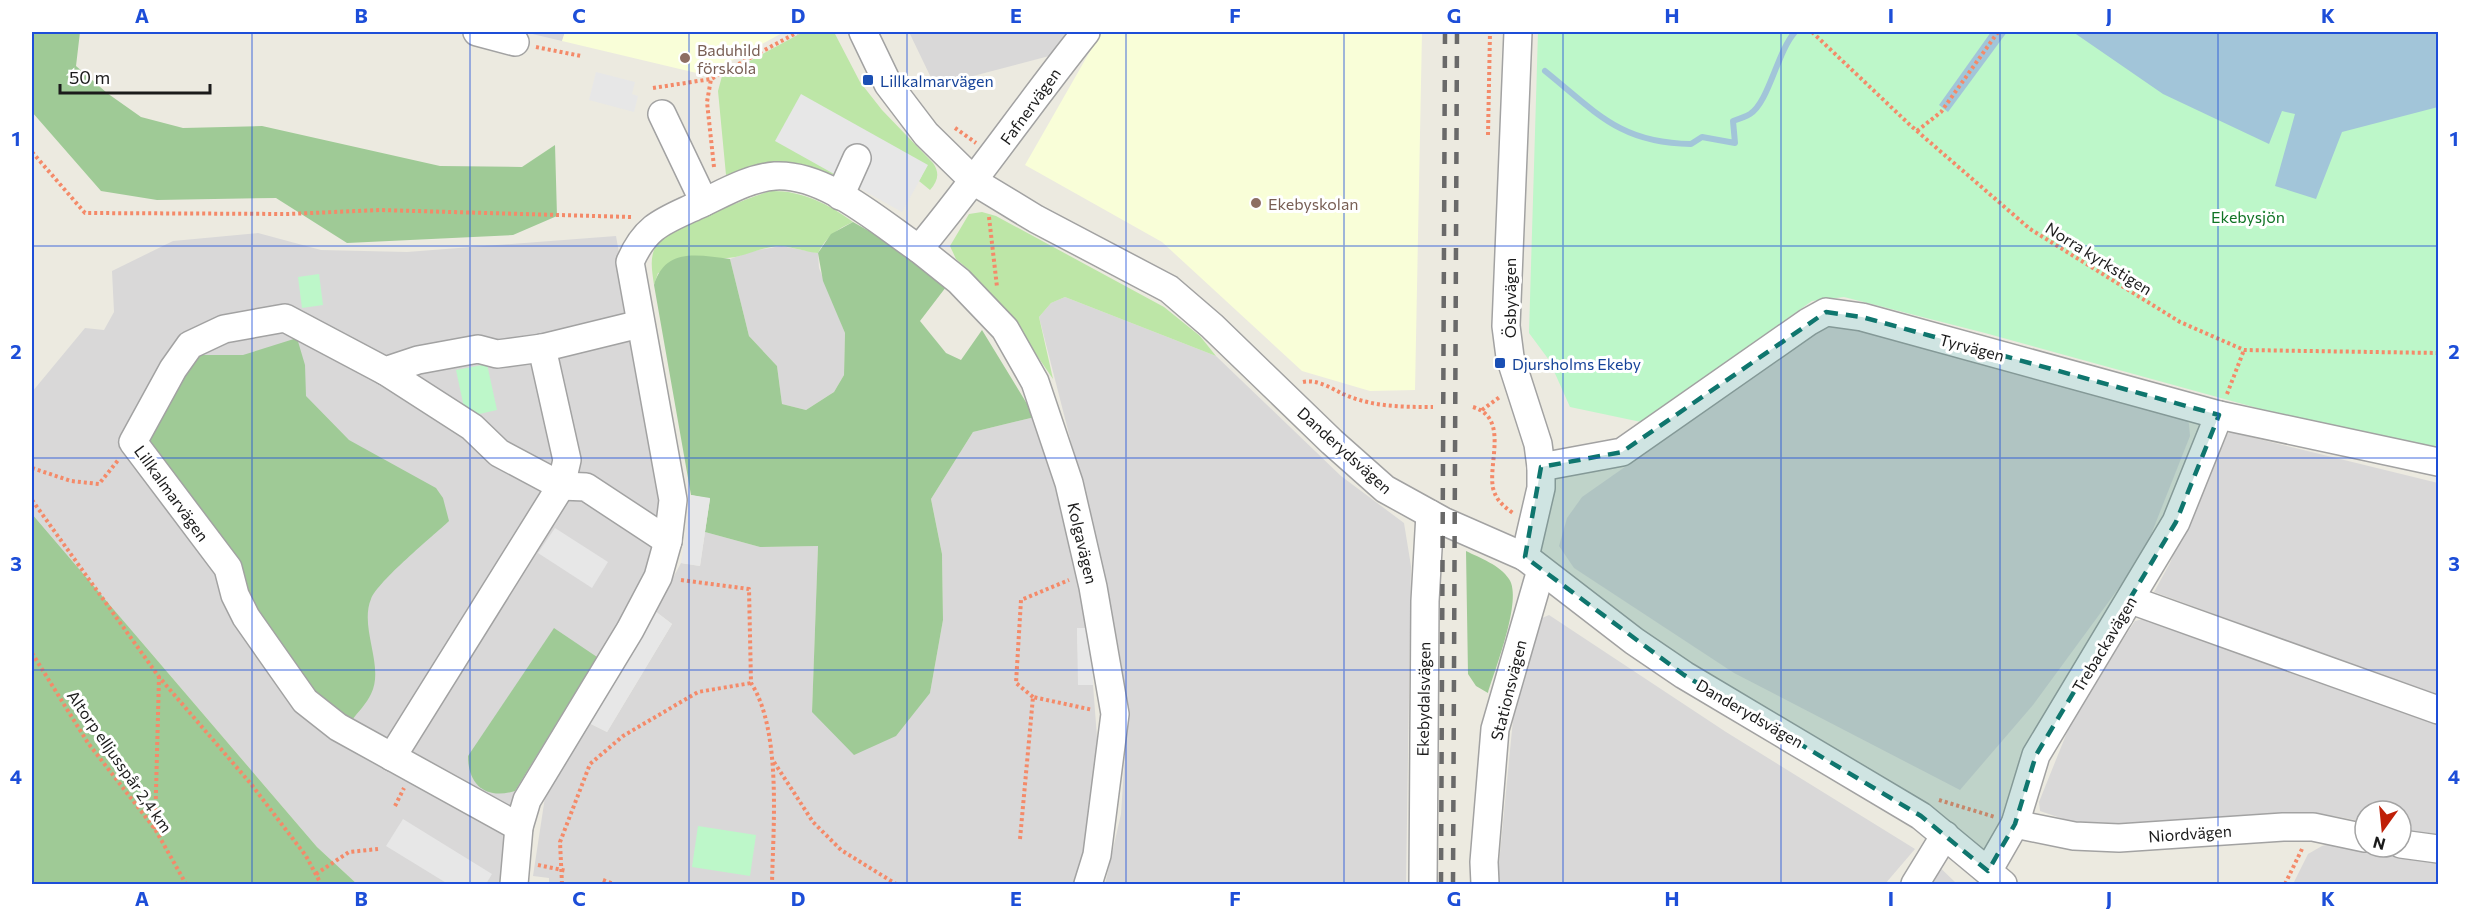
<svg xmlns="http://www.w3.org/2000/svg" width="2470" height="916" viewBox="0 0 2470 916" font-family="Commissioner,sans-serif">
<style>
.residential{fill:#d9d8d8}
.education{fill:#f9fed8}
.grass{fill:#bde6a7}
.forest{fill:#9fca96}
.park{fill:#bdf7c9}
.parking{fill:#e7e7e7}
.water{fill:#a2c5d9}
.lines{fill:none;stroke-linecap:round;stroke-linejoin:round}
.stream{stroke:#a2c5d9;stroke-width:6}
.minor-casing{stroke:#a2a2a2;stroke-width:30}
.path{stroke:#f48a69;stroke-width:4;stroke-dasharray:3 3;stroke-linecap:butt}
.minor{stroke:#fff;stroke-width:27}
.rail{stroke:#696969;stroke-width:4.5;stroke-dasharray:12 12;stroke-linecap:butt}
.marked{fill:#0f766e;fill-opacity:0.2;stroke:#0f766e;stroke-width:4.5;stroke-dasharray:12 8;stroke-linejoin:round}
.grid{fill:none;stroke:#1d4ed8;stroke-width:1.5;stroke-opacity:0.55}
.education-dot{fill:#8d6e63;stroke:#fff;stroke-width:2}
.transit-dot{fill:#1a4fb4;stroke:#fff;stroke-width:2}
.labels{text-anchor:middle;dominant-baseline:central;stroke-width:6;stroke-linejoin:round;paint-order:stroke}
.education-label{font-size:16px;fill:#785e54;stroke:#fff;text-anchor:start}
.transit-label{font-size:16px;fill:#164399;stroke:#fff;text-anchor:start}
.street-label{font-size:16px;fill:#1b1b1b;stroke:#fff}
.park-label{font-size:16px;fill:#0f7324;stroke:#fff}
.neatline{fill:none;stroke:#1d4ed8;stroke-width:2}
.grid-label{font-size:20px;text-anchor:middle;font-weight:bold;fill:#1d4ed8}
</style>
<rect width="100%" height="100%" fill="#eceae0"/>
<!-- residential -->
<g class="residential">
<path d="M524 32H565L562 41Z"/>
<path d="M909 32H1072L1053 55 935 86Z"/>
<path d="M258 233 321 250 407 252 616 236 665 511 650 570 523 792 507 884H357L317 847 32 514V392L85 328 104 330 114 312 112 271 173 241Z"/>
<path d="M781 246 818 253 819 268 845 333 844 375 834 392 806 410 782 404 777 366 749 336 730 259 753 251Z"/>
<path d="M1065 297 1216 356 1341 476 1404 523 1411 566 1406 884H1105L1121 814 1127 723 1121 661 1103 567 1039 317 1051 303Z"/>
<path d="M1833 321 2186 416 2189 424 2190 436 2143 555 2033 705 1960 790 1734 673 1574 568 1559 546 1567 518 1582 497Z"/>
<path d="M1035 417 1086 593 1090 628H1077L1079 685H1093L1099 763 1089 837 1075 884H549V878L533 876 545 797 589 723 607 732 672 624 655 611 681 563 700 566 705 532 760 547 818 546 812 712 930 693 943 620 942 554 931 499 973 432Z"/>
<path d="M2230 432 2438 483V696L2154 592 2170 563 2220 441Z"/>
<path d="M1549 615 1726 732 1915 849 1885 884H1497L1516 689 1533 622Z"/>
<path d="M2147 618 2438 725V836L2401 829V811H2365V822L2334 816H2246L2125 826 2093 822 2081 825 2040 811 2039 802 2074 715 2135 621Z"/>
<path d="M2336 842 2438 860V884H2293L2308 854 2322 846Z"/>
<path d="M1928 856 1957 884H1905Z"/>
</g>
<!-- education -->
<g class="education">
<path d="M565 32H784L705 75 562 41Z"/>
<path d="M1101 32H1422L1415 390 1370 391 1302 371 1162 242 1025 165Z"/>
</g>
<!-- grass -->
<g class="grass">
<path d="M803 32H834L860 82 882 110 933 163C940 173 938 181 930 190L919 181 927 165 837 176 804 165 783 162 754 166 726 175 718 91 722 76Z"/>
<path d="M770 191C801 190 829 204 853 222 837 229 826 237 818 253 806 252 793 247 781 246 760 246 741 260 720 258L658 273 654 285C652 270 648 253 660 241 672 227 749 198 770 191Z"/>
<path d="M982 212 996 216 1164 307 1200 336 1216 356 1065 297 1051 303 1039 317 1053 379 1014 322 966 274 969 270 956 259 950 246 969 214Z"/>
</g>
<!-- forest -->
<g class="forest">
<path d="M32 32H80L76 66 107 93 141 117 183 128 262 126 440 166 522 167 555 145 557 216 513 235 347 243 276 198 157 200 101 191 32 112Z"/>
<path d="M853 222 876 235 946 287 920 321 946 353 961 360 982 330 1035 417 973 432 931 499 942 554 943 620 930 693 896 736 854 755 812 712 818 546 760 547 705 532 710 499 691 495 654 285C666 246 700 256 730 259L749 336 777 366 782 404 806 410 834 392 844 375 845 333 823 281 818 253 831 234Z"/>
<path d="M297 338 305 365 306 396 349 440 436 488 443 498 449 521C433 536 378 581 371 599 359 628 385 666 371 694 367 703 358 712 352 720L313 691 278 643 244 587 148 445 149 426 176 380 200 355H243Z"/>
<path d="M32 514 317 847 357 884H32Z"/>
<path d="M1466 551C1480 558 1500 565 1509 579 1523 599 1495 669 1488 693L1476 686 1468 674Z"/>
<path d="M554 628 597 657 515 791C486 800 468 785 468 756Z"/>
</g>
<!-- park -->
<g class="park">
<path d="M1538 32H2438V458L1985 333 1844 297 1812 301 1641 422 1570 407 1549 360 1529 333Z"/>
<path d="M319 274 323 305 302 308 298 277Z"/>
<path d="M487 364 497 410 466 417 456 370Z"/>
<path d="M698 826 756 835 750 876 692 867Z"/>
</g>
<!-- parking -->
<g class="parking">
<path d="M596 72 635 82 632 94 638 96 634 112 589 100Z"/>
<path d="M801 94 928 165 902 212 775 141Z"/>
<path d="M691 495 710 498 700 566 681 563Z"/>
<path d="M555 528 608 562 592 588 538 553Z"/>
<path d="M655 611 672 624 607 732 589 723Z"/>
<path d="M1077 628H1090L1093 685H1078Z"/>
<path d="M403 819 492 874 486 884H448L386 846Z"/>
</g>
<!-- water -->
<g class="water">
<path d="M1991 32H2007L1948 112 1939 105Z"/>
<path d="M2073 32H2438V107L2342 132 2316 199 2275 186 2295 114 2282 111 2269 144 2163 94Z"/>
</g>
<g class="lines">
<!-- stream -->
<path class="stream" d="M1545 71C1597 113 1620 143 1691 144L1702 137 1735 143 1733 121C1739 119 1745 117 1750 114 1769 102 1777 52 1795 32"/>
<defs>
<g id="minor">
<path d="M477 32 515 42"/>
<path d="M863 32 888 84 926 134 975 182 1036 219 1169 289 1212 326 1332 442 1385 489 1443 521 1525 557 1634 641 1684 675 1921 816 2003 884"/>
<path d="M1518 32 1506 326 1510 357 1538 444 1541 467V488L1525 557"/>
<path d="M662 114 704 202"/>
<path d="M840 196 857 158"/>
<path d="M919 249 959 281 1005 329 1035 382 1069 483 1093 587 1115 714 1097 855 1088 884"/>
<path d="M385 371 472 427 499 453 561 486 586 487 668 541"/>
<path d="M1541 467 1622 452 1808 322 1826 312 1862 317 2219 415 2438 462"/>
<path d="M2131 600 2438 710"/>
<path d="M392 757 561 486 567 460 542 348"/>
<path d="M2015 824 2074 836 2119 838 2283 827H2313L2365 838"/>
<path d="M519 827 338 727 305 701 246 617 235 595 228 568 133 442 173 369 190 345 224 329 285 318 385 371 418 360 478 349 497 354 542 348 640 324"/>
<path d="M2401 844 2438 849"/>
<path d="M1988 871 2015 824 2036 755 2176 522 2219 415"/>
<path d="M514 884 519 827 527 800 630 630 658 577 668 541 673 500 630 262C646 225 664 221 698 205 722 194 748 178 775 176 825 173 879 222 919 249 978 178 1029 103 1086 32"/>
<path d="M1423 884 1425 601 1430 514"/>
<path d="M1485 884 1484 862 1495 729 1541 570"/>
<path d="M1915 884 1945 835"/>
</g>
</defs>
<!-- minor casing -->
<use href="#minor" class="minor-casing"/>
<!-- path -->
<g class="path">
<path d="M1812 32 1910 125 2030 229 2180 322 2244 350 2438 353"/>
<path d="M536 47 581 56"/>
<path d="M653 88 711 79"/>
<path d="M955 128 976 143"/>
<path d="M1917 131 1941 112 1998 32"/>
<path d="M1488 135 1490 32"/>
<path d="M32 152 85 213 288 214 380 210 631 217"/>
<path d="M714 167 707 102 711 79 798 32"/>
<path d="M989 217 997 287"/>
<path d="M1303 382C1317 379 1331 388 1343 394 1373 407 1401 407 1433 407"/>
<path d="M2227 394 2244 350"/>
<path d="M1473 407C1509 418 1488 462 1493 488 1496 500 1503 506 1513 513"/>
<path d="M1482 410 1501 396"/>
<path d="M32 468 71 481 99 484 119 459"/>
<path d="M32 500 159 677 251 784 306 856 321 884"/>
<path d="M681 580 749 589 751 683C782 731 773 828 772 884"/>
<path d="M32 653 88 743 155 829 186 884"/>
<path d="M1033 697 1016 683 1021 600 1069 580"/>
<path d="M774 762 813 822 841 850 896 884"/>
<path d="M1939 800 1995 817"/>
<path d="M395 806 404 788"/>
<path d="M155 829 159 677"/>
<path d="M1020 839 1033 697 1093 710"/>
<path d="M538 865 567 871"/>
<path d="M316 874 349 852 378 849"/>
<path d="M603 880 614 884"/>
<path d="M562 884 560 842 590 764 623 736 698 692 751 683"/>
<path d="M2285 884 2302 849"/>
</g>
<!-- minor -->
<use href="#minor" class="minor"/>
<!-- rail -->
<g class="rail">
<path d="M1441 884 1445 32"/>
<path d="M1453 884 1457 32"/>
</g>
</g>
<!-- marked area -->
<path class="marked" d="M1826 312 1862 317 2219 415 2176 522 2036 755 2015 824 1988 871 1921 816 1684 675 1525 557 1541 467 1622 452Z"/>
<!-- grid -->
<path class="grid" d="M252 32V884M470 32V884M689 32V884M907 32V884M1126 32V884M1344 32V884M1563 32V884M1781 32V884M2000 32V884M2218 32V884M32 246H2438M32 458H2438M32 670H2438"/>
<!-- markers -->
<g class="education-dot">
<circle cx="685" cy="58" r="6"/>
<circle cx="1256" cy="203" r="6"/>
</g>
<g class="transit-dot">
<rect x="862" y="74" width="12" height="12" rx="3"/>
<rect x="1494" y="357" width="12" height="12" rx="3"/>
</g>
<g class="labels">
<!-- education labels -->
<g class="education-label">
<text x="697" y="49">Baduhild<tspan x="697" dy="18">förskola</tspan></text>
<text x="1268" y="203">Ekebyskolan</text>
</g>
<!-- transit labels -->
<g class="transit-label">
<text x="880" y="80">Lillkalmarvägen</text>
<text x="1512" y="363">Djursholms Ekeby</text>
</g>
<!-- street labels -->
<g class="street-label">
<text transform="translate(1030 106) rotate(-54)">Fafnervägen</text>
<text transform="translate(2099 258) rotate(32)">Norra kyrkstigen</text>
<text transform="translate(1509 298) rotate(-90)">Ösbyvägen</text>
<text transform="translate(1972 347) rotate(15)">Tyrvägen</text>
<text transform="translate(1345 450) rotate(42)">Danderydsvägen</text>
<text transform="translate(172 493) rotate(54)">Lillkalmarvägen</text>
<text transform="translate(1083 543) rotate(77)">Kolgavägen</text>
<text transform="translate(2104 644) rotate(-59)">Trebackavägen</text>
<text transform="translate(1508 690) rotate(-76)">Stationsvägen</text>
<text transform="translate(1423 699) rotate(-89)">Ekebydalsvägen</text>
<text transform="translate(1750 713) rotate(30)">Danderydsvägen</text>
<text transform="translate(120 761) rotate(55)">Altorp elljusspår 2,4 km</text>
<text transform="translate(2190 833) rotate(-4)">Niordvägen</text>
</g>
<!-- park labels -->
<g class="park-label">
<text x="2248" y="216">Ekebysjön</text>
</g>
</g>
<!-- border -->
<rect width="2470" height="916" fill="none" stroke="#ffffff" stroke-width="66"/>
<!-- north arrow -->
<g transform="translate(2383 829) rotate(195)"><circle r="28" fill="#ffffff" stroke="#a4a4a4" stroke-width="1.5"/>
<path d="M0-4.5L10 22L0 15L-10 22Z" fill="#bf1f07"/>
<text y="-9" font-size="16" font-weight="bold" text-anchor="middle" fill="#1b1b1b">N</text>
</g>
<!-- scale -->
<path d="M60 84v9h150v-9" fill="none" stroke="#1b1b1b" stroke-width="3"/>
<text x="69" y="84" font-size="18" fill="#1b1b1b" stroke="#ffffff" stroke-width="4.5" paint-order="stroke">50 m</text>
<rect x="33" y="33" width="2404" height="850" class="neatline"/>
<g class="grid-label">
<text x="142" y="23">A</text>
<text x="361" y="23">B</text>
<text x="579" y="23">C</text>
<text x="798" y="23">D</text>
<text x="1016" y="23">E</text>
<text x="1235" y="23">F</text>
<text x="1454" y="23">G</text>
<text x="1672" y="23">H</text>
<text x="1891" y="23">I</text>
<text x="2109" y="23">J</text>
<text x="2328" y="23">K</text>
<text x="16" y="146">1</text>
<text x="2454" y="146">1</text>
<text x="16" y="359">2</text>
<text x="2454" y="359">2</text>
<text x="16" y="571">3</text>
<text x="2454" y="571">3</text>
<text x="16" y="784">4</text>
<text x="2454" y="784">4</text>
<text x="142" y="906">A</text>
<text x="361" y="906">B</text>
<text x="579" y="906">C</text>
<text x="798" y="906">D</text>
<text x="1016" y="906">E</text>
<text x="1235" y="906">F</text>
<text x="1454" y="906">G</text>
<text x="1672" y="906">H</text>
<text x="1891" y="906">I</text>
<text x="2109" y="906">J</text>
<text x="2328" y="906">K</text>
</g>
</svg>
